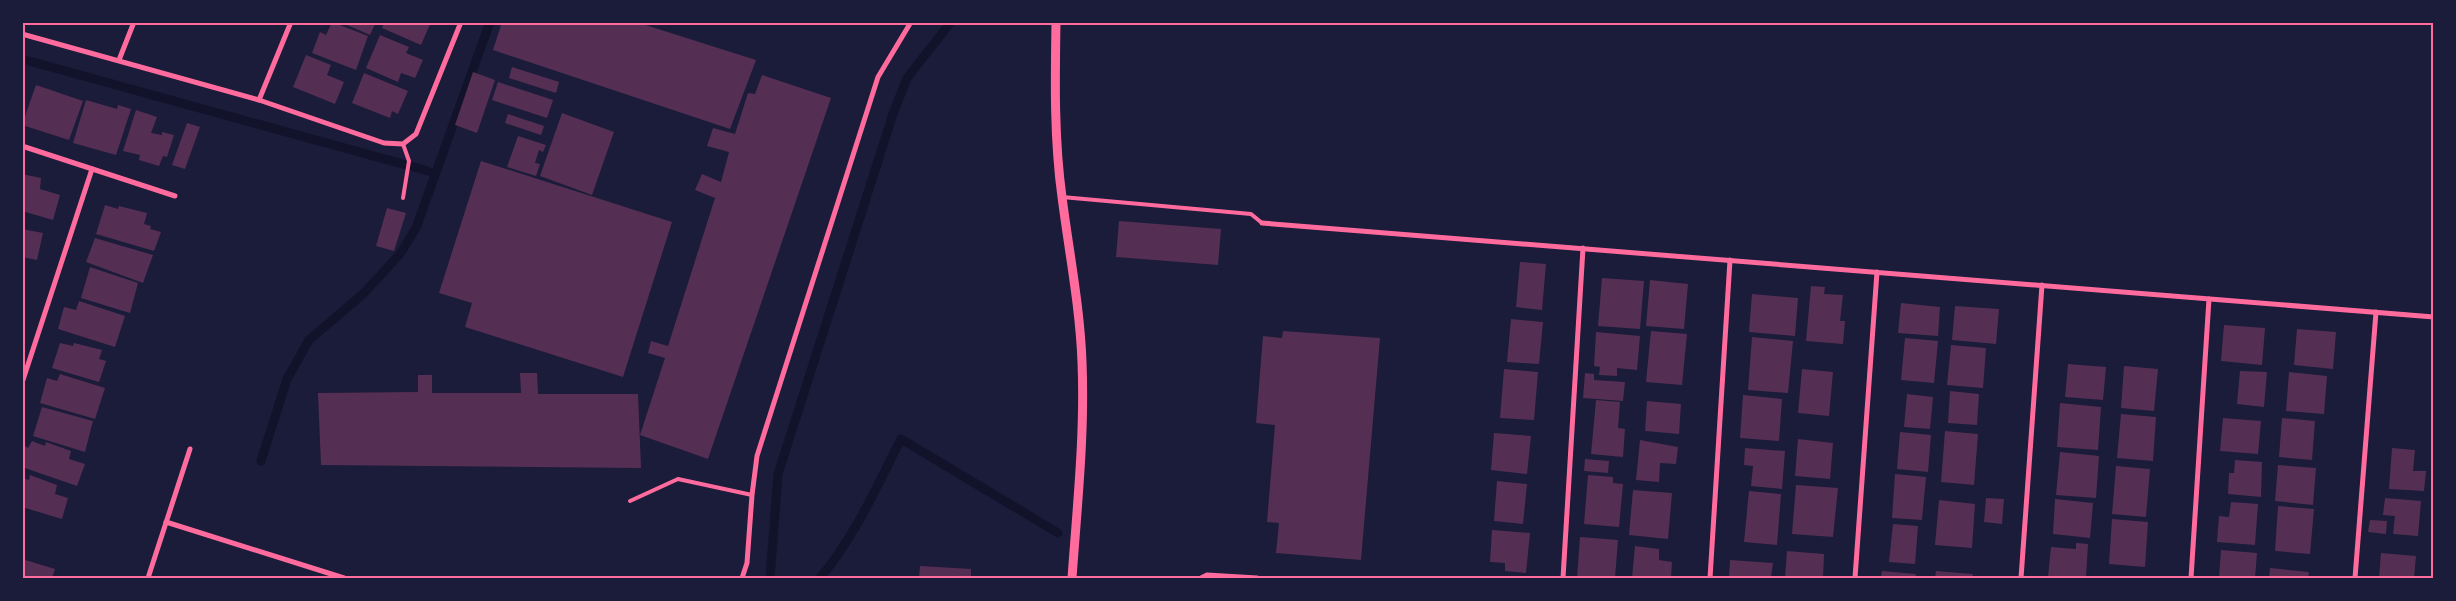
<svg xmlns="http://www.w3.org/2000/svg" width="2456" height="601" viewBox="0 0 2456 601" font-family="'Playfair Display',serif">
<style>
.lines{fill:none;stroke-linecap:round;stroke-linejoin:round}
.stream{stroke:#12122b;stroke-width:9}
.building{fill:#542f53}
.service{stroke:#ff6b9d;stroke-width:4}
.minor{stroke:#ff6b9d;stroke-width:5}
.tertiary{stroke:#ff6b9d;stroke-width:9}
.neatline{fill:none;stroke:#ff6b9d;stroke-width:2}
</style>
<rect width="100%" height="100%" fill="#1b1b3a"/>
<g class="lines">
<!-- stream -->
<g class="stream">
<path d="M22 59 428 171"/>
<path d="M261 461 287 379 309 340 364 293 400 254 416 228 490 22"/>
<path d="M770 578 778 474 893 114 907 78 951 22"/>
<path d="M820 578C854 538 877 486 901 439L1058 533"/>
</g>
</g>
<!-- building -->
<g class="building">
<path d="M332 22 368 36 356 70 312 53 320 32 326 35Z"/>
<path d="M340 22H376L370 35Z"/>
<path d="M384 22H431L421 45 382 28Z"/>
<path d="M502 22H636L756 60 730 129 493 50Z"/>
<path d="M380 35 409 47 406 53 423 60 415 78 401 73 398 82 366 68Z"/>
<path d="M306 55 331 65 327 75 344 82 335 104 293 87Z"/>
<path d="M512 67 559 82 556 93 509 78Z"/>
<path d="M473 72 495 80 477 133 455 125Z"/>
<path d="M364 73 408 91 398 114 392 111 390 118 352 103Z"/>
<path d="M762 75 831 98 708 459 640 435 665 358 648 353 651 341 668 346 715 198 695 190 702 174 721 182 729 152 707 146 713 128 735 134 748 93 755 94Z"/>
<path d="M498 82 553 100 547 118 492 100Z"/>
<path d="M36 85 83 101 69 140 22 125Z"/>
<path d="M86 100 117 109 118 105 131 109 116 155 73 143Z"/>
<path d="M136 110 157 117 151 133 162 135V132L174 135 167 157 163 156 159 166 139 160 140 155 123 151Z"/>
<path d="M562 113 614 132 592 195 540 176Z"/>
<path d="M508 114 544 126 541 135 505 123Z"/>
<path d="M187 123 200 127 185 169 172 165Z"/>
<path d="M518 136 546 145 543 152 539 150 535 163 540 164 536 176 507 167Z"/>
<path d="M481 161 672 222 623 377 465 327 472 303 439 293Z"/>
<path d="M22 174 41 178 40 189 60 195 53 220 22 211Z"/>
<path d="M105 205 118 209 119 206 147 213 144 224 151 226 150 229 161 232 154 251 96 234Z"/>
<path d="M387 208 406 213 394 251 376 246Z"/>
<path d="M1119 221 1221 229 1218 265 1116 257Z"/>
<path d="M22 229 43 233 37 260 22 257Z"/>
<path d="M95 238 153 255 143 283 86 262Z"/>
<path d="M1520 262 1546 264 1542 310 1516 307Z"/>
<path d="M90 267 138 283 130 313 81 298Z"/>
<path d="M1602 278 1644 281 1640 329 1598 326Z"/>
<path d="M1650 280 1688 284 1684 329 1646 326Z"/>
<path d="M1811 286 1825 287 1824 294 1843 295 1840 321H1845L1843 344 1806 341Z"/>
<path d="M1752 294 1798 298 1795 336 1749 332Z"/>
<path d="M79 301 125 316 115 347 58 329 64 307 76 310Z"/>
<path d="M1901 303 1940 307 1938 336 1898 333Z"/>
<path d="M1955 306 1999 309 1996 344 1952 340Z"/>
<path d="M1511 319 1543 322 1539 364 1507 362Z"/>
<path d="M2224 325 2265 328 2262 365 2221 361Z"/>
<path d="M2297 329 2336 332 2333 369 2294 365Z"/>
<path d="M1283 331 1380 338 1361 560 1276 553 1279 523 1267 522 1275 425 1256 423 1263 336 1282 338Z"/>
<path d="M1651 331 1687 334 1682 385 1646 382Z"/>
<path d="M1596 332 1640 336 1637 370 1617 368V376L1599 375 1600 367 1594 366Z"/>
<path d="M1752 337 1793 341 1788 393 1748 390Z"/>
<path d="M1905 338 1938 341 1934 383 1901 380Z"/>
<path d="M60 343 73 346 74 343 102 350 99 359 106 361 99 382 52 368Z"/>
<path d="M1951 345 1986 348 1983 388 1947 385Z"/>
<path d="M2068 364 2106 367 2103 400 2065 397Z"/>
<path d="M2124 366 2158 369 2154 411 2121 408Z"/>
<path d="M1504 369 1538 372 1534 420 1500 418Z"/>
<path d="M1802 369 1833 372 1829 416 1798 413Z"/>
<path d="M2240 371 2267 372 2264 407 2237 404Z"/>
<path d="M2289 372 2327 376 2324 414 2286 411Z"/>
<path d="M520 373H537L538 394H638L641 468 321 465 318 393 418 392V375H432V393H521Z"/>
<path d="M1585 373 1594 374V380L1625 382 1623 401 1583 398Z"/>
<path d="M60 374 105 388 95 419 40 403 47 378 57 381Z"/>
<path d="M1950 391 1979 394 1977 425 1948 423Z"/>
<path d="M1907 394 1933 397 1930 429 1904 427Z"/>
<path d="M1743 395 1782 399 1779 441 1740 438Z"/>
<path d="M1596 400 1620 402 1618 428 1625 429 1623 457 1591 454Z"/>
<path d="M1647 401 1681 404 1679 434 1645 431Z"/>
<path d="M2060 403 2101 407 2098 450 2057 447Z"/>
<path d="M42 407 93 421 85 452 33 436Z"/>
<path d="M2121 414 2156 417 2153 461 2117 458Z"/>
<path d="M2223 418 2261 421 2258 454 2220 451Z"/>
<path d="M2282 418 2315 421 2312 460 2279 457Z"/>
<path d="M1945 431 1978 434 1974 485 1941 482Z"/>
<path d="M1900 432 1931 435 1928 472 1897 469Z"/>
<path d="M1494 433 1531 436 1527 474 1491 470Z"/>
<path d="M1798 439 1833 443 1830 479 1795 476Z"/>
<path d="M1640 440 1678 447 1676 464 1660 463 1659 482 1636 480Z"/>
<path d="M32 441 45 446 46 442 71 451 69 459 85 464 77 486 22 467 25 446 28 448Z"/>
<path d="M1745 448 1785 451 1782 489 1751 486 1753 466 1744 465Z"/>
<path d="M2392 448 2415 450 2413 471H2426L2424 491 2389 489Z"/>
<path d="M2060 452 2099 456 2096 498 2056 495Z"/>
<path d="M1585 459 1609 461 1608 473 1584 471Z"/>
<path d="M2235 460 2262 462 2261 497 2228 494 2229 473H2234Z"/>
<path d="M2278 465 2316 468 2313 505 2275 501Z"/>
<path d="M2116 466 2150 469 2146 517 2112 514Z"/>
<path d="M1895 474 1926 477 1922 520 1892 518Z"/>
<path d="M30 475 57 485 55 494 68 498 62 519 22 507V478L29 480Z"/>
<path d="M1588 475 1613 477V483L1623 484 1619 527 1584 524Z"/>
<path d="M1497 481 1527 484 1523 524 1494 521Z"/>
<path d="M1796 485 1838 488 1833 537 1792 534Z"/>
<path d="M1633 490 1672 493 1668 539 1629 535Z"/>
<path d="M1749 491 1781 494 1777 545 1744 542Z"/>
<path d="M1986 498 2004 499 2002 524 1984 522Z"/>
<path d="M2385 498 2421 501 2418 536 2393 534 2395 516 2383 515Z"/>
<path d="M2055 499 2093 503 2090 538 2053 534Z"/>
<path d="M1939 500 1975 504 1972 548 1935 545Z"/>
<path d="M2231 502 2258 504 2255 545 2217 542 2219 516 2229 517Z"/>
<path d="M2278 506 2314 509 2310 554 2275 551Z"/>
<path d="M2112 519 2148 522 2145 567 2109 564Z"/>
<path d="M2370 520 2387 521 2386 534 2368 532Z"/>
<path d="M1893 524 1918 526 1915 564 1889 562Z"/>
<path d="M1492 530 1530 533 1526 573 1505 571V563L1490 562Z"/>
<path d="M1580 537 1618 540 1615 578H1577Z"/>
<path d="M2076 543 2088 544 2086 578 2048 577 2051 547 2076 549Z"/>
<path d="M1635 546 1659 549V560L1672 562 1671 578H1632Z"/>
<path d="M2221 550 2257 553 2255 578H2219Z"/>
<path d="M1787 551 1824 554 1823 578H1785Z"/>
<path d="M2381 553 2416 556 2414 578H2379Z"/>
<path d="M22 559 55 569 52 578H22Z"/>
<path d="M1730 560 1773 563 1771 577 1729 578Z"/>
<path d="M920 566 971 569V578H919Z"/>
<path d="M2270 568 2309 572 2308 578H2269Z"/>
<path d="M1882 571 1916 574 1915 578H1881Z"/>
<path d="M1936 571 1973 574 1972 578H1935Z"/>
</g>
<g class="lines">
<!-- service -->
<g class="service">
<path d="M403 144 409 161 403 198"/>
<path d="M1062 197 1251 214 1262 223"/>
<path d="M630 501 678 479 752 495"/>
</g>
<!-- minor -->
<g class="minor">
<path d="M22 34 259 100 384 143 403 144 416 134 461 22"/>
<path d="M119 60 134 22"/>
<path d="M259 100 291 22"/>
<path d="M22 146 175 196"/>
<path d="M1262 223 2434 317"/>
<path d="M22 383 92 169"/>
<path d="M166 522 344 578"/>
<path d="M148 578 190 449"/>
<path d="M742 578 747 563 752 495 757 456 878 77 911 22"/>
<path d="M1201 578 1207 575 1257 578"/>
<path d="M1563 578 1583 248"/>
<path d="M1710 578 1730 260"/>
<path d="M1855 578 1877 272"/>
<path d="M2021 578 2042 285"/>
<path d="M2191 578 2209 299"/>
<path d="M2355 578 2376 312"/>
</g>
<!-- tertiary -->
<path class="tertiary" d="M1056 22C1055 81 1054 139 1062 197 1069 252 1080 307 1082 362 1085 434 1077 507 1072 578"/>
</g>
<!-- border -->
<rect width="2456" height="601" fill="none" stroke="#1b1b3a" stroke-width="48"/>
<rect x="24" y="24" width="2408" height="553" class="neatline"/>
</svg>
